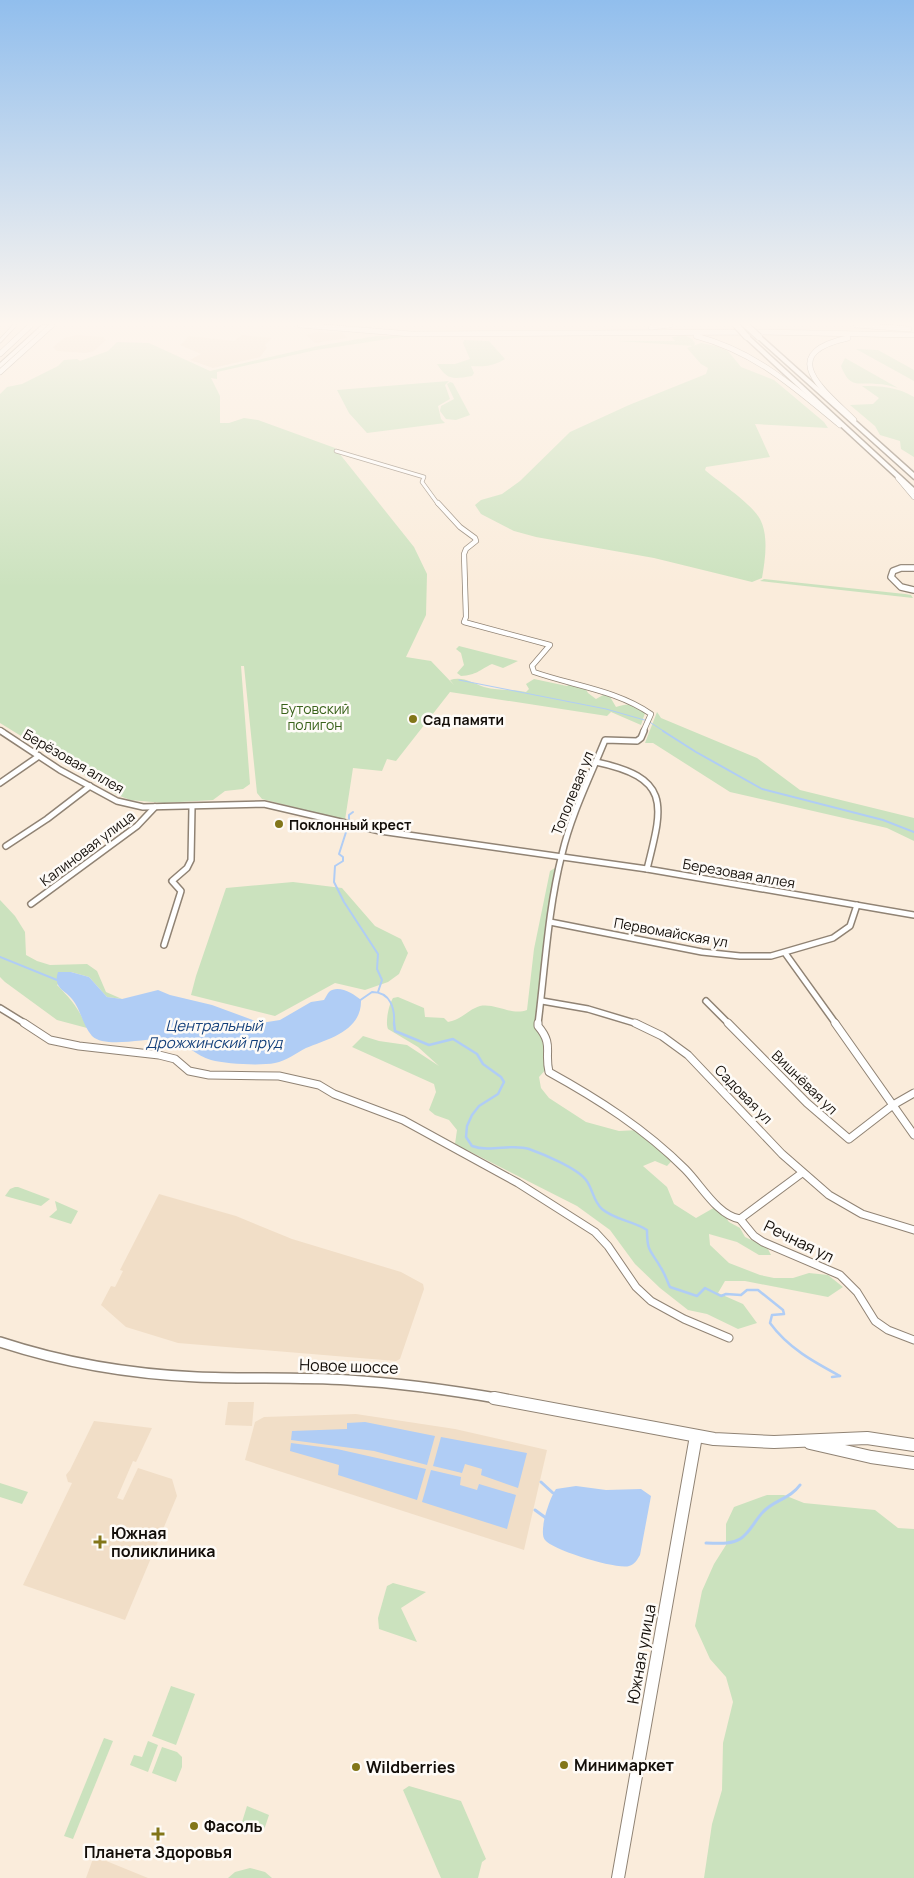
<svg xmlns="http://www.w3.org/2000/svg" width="914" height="1878" viewBox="0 0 914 1878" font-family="Manrope,sans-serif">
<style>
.built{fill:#f1dec7}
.green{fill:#cbe2be}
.water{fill:#b0cdf5}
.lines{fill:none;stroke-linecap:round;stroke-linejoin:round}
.stream-far3{stroke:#b0cdf5;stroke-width:1}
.stream-far2{stroke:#b0cdf5;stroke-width:2}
.stream-far1{stroke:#b0cdf5;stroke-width:2.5}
.stream{stroke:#b0cdf5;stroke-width:3}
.minor-far3-casing{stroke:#908374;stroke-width:4.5}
.minor-far2-casing{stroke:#908374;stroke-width:6}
.minor-far1-casing{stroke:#908374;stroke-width:8}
.minor-casing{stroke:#908374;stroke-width:9}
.tertiary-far3-casing{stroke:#908374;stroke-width:5.5}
.tertiary-far2-casing{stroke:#908374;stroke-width:8}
.tertiary-far1-casing{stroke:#908374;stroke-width:12}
.tertiary-casing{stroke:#908374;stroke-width:14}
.secondary-casing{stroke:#908374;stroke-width:6}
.primary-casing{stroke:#908374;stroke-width:2}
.motorway-casing{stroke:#908374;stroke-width:3}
.minor-far3{stroke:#fff;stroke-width:3}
.minor-far2{stroke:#fff;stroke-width:4.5}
.minor-far1{stroke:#fff;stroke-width:5}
.minor{stroke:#fff;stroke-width:7}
.tertiary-far3{stroke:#fff;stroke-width:4.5}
.tertiary-far2{stroke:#fff;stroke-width:5.5}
.tertiary-far1{stroke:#fff;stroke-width:9}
.tertiary{stroke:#fff;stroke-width:12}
.secondary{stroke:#fff;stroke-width:5}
.primary{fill:#fff;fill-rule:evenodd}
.motorway{fill:#fff;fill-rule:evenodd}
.motorway-bridge-casing{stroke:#908374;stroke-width:8;stroke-linecap:butt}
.motorway-bridge{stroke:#fff;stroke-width:6}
.poi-dot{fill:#827619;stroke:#fefbf7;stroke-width:2}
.labels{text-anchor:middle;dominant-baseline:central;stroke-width:5;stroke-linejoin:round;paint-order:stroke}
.park-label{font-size:14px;fill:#39621a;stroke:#fefbf7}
.poi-label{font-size:14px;font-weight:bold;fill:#130e09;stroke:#fefbf7;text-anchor:start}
.street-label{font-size:14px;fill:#130e09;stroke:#fefbf7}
.water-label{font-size:15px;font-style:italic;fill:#14407b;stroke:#fefbf7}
.near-street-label{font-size:16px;fill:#130e09;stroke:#fefbf7}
.near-poi-label{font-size:16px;font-weight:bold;fill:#130e09;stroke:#fefbf7;text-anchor:start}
</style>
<rect width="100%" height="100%" fill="#faecdb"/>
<!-- built -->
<g class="built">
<path d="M320 331 326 333 342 332 347 338 315 343 306 335Z"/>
<path d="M77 335 103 337 106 340 94 351 86 353 57 351 53 347 64 338Z"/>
<path d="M242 335 272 338 265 345 267 348 260 357 213 368 190 360 201 354 180 345 189 336 234 341Z"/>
<path d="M159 1194 236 1216 292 1239 401 1272 423 1284 424 1289 400 1359 396 1361 178 1343 126 1327 101 1305 111 1286 115 1287 123 1271 120 1270Z"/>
<path d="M228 1402H254L252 1426 225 1425Z"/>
<path d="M356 1414 455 1429 547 1450 524 1550 245 1460 255 1422 264 1417Z"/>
<path d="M94 1421 152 1428 136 1462 133 1461 117 1498 123 1500 138 1468 172 1479 177 1496 125 1620 23 1585 72 1483 68 1482 66 1475 70 1470Z"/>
<path d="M94 1856 148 1878H86Z"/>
</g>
<!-- green -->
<g class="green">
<path d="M685 335 692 339 695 343 694 346 617 341H675L672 337Z"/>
<path d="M376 336H408L316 350 217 372V379L211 378 220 396V423H229L244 418 258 420 335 448 414 547 427 574 426 615 406 657 431 661 454 685 450 680C463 676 472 683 484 687 498 691 512 689 526 692L529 689 526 684 534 679 567 686 570 683 585 688 588 693 596 699 605 694 609 695 616 707C628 703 636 703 645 713L641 725 611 712 607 716 450 692 396 761 387 759 382 771 353 768 345 820 262 799 257 793 244 666H241L250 784 243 789 225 791 213 800 164 803 130 800 115 794 0 723V394L7 387 22 384 58 366 64 360 77 359 80 361 108 351 117 342 149 343 210 371 318 346Z"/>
<path d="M464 340 489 341 505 359C493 366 485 367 471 366L474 373 472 376C453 379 448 381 437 364H455L470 359 463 343Z"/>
<path d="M701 343 716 346 728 351 741 367 774 380 824 422 828 428 755 424 770 457 706 467 705 470C719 482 752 504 760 519 769 536 765 560 762 578L752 582 654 558 536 537 514 531 481 514 475 505 481 500 502 494 520 481 570 432 629 405 706 374 708 368 701 364 687 348Z"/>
<path d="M856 349 878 350 914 370V381Z"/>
<path d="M845 358 898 388C891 386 884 384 877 384 857 382 850 389 841 366Z"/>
<path d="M449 381 445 385 450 399 438 406 441 419 445 423 367 433 349 413 337 390Z"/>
<path d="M450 382 453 383 470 415 456 420 446 419 440 411 441 406 454 399 447 384Z"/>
<path d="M862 386C881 386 898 387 914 397V457L901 449 900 441 880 435 875 426 850 405 873 404 879 398Z"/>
<path d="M764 579 905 594 911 595 913 598 760 581Z"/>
<path d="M459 646 518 661 503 668 492 664C479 670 477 675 461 676L457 673 464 665 461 653 456 649Z"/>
<path d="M657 712 661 718 757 758 800 790 914 818V841L887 828 730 792 653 743H645Z"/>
<path d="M555 868 559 871 538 1026 546 1035 548 1067 539 1077 541 1088 549 1098 586 1122 619 1131 638 1130 677 1155 667 1166 655 1161 643 1166 667 1187 674 1204 696 1218 717 1206 729 1222 740 1228 745 1237 767 1247 771 1255H759L737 1242 709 1234 710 1245 729 1263 760 1275 774 1278H793L809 1273 828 1275 843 1287 828 1297 745 1281H725L718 1293 743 1304 757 1323 738 1329 707 1314 688 1310 660 1288 635 1264 610 1230 577 1206 455 1144 457 1130 449 1120 435 1115 429 1110 436 1092 434 1084 352 1047 363 1036 379 1041 407 1045 439 1066 418 1047 388 1029C385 1022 389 1004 393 998L398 997 424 1008 425 1017 444 1018 448 1022C461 1020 469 1009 480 1006 496 1003 512 1016 527 1010L534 949 550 871Z"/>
<path d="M293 882 342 888 375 926 401 939 408 953 399 974 388 982 365 990 335 983 275 1016 191 995 196 976 226 888Z"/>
<path d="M0 900 15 916 25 932 26 955 37 961 50 965 87 964 97 971 106 992 122 999 107 997 89 977 71 972 57 985C71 999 80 1010 87 1028L57 1020 5 982 0 977Z"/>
<path d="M15 1187H18L50 1199 41 1206 5 1196 10 1189Z"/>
<path d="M55 1201 78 1211 71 1224 49 1217 57 1210Z"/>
<path d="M0 1483 28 1492 22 1504 0 1497Z"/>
<path d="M767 1495H784L804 1503 875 1510 898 1528 914 1529V1878H704L712 1824 722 1790 723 1743 733 1702 726 1677 710 1659 695 1626 702 1591 714 1564 726 1545V1524L734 1507Z"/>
<path d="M393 1583 426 1592 401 1608 417 1642 379 1629 378 1618 387 1586Z"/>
<path d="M171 1686 195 1694 176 1745 152 1736Z"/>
<path d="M104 1738 113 1741 73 1839 64 1836Z"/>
<path d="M148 1741 158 1745 148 1772 130 1765 134 1755 142 1757Z"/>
<path d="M162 1747 177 1752 182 1757V1767L176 1782 152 1773Z"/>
<path d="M409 1786 461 1801 486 1859 482 1862 478 1878H441L403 1790Z"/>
<path d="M247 1806 269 1815 264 1830 242 1822Z"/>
<path d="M250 1868 265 1872 272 1878H228L235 1872Z"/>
</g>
<!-- water -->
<g class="water">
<path d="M58 972H71L89 977 107 997 122 999 158 990 170 995 212 1005 261 1023 280 1020 311 1002 324 1000C326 997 327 994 329 992 338 984 354 994 361 1000 362 1031 328 1039 306 1048 296 1053 286 1061 275 1063 260 1066 226 1064 211 1060 196 1056 185 1042 171 1039 152 1036 107 1050 92 1036 83 1026 81 1010 72 999 64 989 53 988 58 972Z"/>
<path d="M365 1422 435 1436 427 1465 374 1451 291 1440 292 1431 347 1429V1423Z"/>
<path d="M441 1437 527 1453 518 1488 481 1475 482 1469 465 1464 462 1473 433 1466Z"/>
<path d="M291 1443 337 1449 426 1469 417 1500 338 1475 339 1465 290 1451Z"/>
<path d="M431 1470 461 1477 460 1485 477 1490 479 1484 516 1495 507 1529 422 1502Z"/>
<path d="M576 1486 606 1490 641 1489 651 1496 640 1555C637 1560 635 1564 629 1566 618 1570 552 1550 545 1540 538 1532 550 1497 556 1489Z"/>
</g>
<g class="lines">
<!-- stream-far3 -->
<path class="stream-far3" d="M459 680 606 709 648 721 665 732"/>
<!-- stream-far2 -->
<g class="stream-far2">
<path d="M663 731 696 752 762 789 883 820 914 832"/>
<path d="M349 821V815L353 812"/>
<path d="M347 829 339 854 343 857V861L335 866 334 882 344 902 378 954 377 969 382 980 378 992"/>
<path d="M0 957 57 980"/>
<path d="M359 1001 372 992C391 992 395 1009 394 1024"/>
</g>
<!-- stream-far1 -->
<g class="stream-far1">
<path d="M394 1023 395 1031 429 1045 453 1039 477 1054 483 1064 501 1077 504 1082 498 1094 479 1106 472 1115 467 1126 466 1137 472 1146C491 1153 511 1143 529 1149 543 1154 577 1168 586 1180 593 1189 593 1201 602 1209 615 1220 633 1221 647 1230 647 1253 651 1250 661 1268 665 1274 667 1281 670 1287L697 1296 705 1288 721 1296 726 1294 741 1295 747 1290H758L783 1310 784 1314 772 1315 770 1323C788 1348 814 1362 840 1376"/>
<path d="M832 1377 840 1376"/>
</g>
<!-- stream -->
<g class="stream">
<path d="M541 1482 553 1493"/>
<path d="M535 1510 546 1518"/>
<path d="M706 1543C717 1543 730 1545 740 1539 750 1533 755 1520 763 1512 774 1500 790 1499 800 1485"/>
</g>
<defs>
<g id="minor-far3">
<path d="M0 341 15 325"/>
<path d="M336 451 424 477 422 482 438 504"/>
</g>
<g id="minor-far2">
<path d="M438 503 460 527 475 538 476 541 466 549 464 554 466 617 464 622 550 645 532 666 534 672C574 686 616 690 651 714L643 732"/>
<path d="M0 730 3 732"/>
</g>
<g id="minor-far1">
<path d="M1 731 60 770 117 801 143 807 264 804 380 831 647 869 914 915"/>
<path d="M596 762C672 778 663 805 647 869"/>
<path d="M0 783 39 756"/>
<path d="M6 846 47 819 90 786"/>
<path d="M31 904 137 826 155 807"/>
<path d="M550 922 702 952 740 956H771L833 938 850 926 857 905"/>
<path d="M164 945 181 891 172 881 187 868 191 860 192 807"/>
<path d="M785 953 836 1024"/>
<path d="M542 1001 588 1009 638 1024"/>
<path d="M706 1001 729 1024"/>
<path d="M0 1008 26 1024"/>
<path d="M538 1024C545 968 548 909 562 854 571 815 590 777 605 740L637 741 641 738 644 731"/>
</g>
<g id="minor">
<path d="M24 1023 50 1040 79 1046 159 1055 175 1059 189 1071 209 1075 279 1076 319 1085 334 1094 403 1120 518 1183 595 1232 608 1246 636 1287 651 1301 684 1319 729 1338"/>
<path d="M538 1023V1026C554 1045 544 1051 549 1072 598 1099 645 1129 685 1169 701 1185 718 1216 740 1219L802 1173"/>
<path d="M635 1023 662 1036 688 1055 782 1154 829 1195 862 1214 914 1230"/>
<path d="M728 1023 807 1103 849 1139 893 1105 914 1093"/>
<path d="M835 1023 914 1135"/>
<path d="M740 1219 754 1236 763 1242 840 1275 857 1292 875 1321 888 1330 914 1340"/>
</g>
<path id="tertiary-far3" d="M898 478 914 497"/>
<path id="tertiary-far2" d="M914 568H901L893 571 891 577 901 587 914 590"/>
<path id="tertiary-far1" d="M0 1342C64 1363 130 1374 197 1377 247 1379 298 1377 348 1380 400 1383 450 1390 502 1399"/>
<g id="tertiary">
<path d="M494 1398 714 1439 774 1442 867 1438 914 1445"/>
<path d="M810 1443 871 1457 914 1463"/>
<path d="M618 1878 696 1436"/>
</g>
<g id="secondary">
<path d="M300 325 411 334 757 332 914 335"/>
<path d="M856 325 909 329"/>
<path d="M651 327 670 325"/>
<path d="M696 336C756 352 794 387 840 425"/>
<path d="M848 338C774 354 825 391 854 420"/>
<path d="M0 354 31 325"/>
<path d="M0 372 52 325"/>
</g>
<path id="primary" d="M42 325H48L0 368V363Z"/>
<g id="motorway">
<path d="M745 336H749L914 488V494L745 338Z"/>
<path d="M757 336H761L914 473V479L757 338Z"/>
</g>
</defs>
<!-- minor-far3 casing -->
<use href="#minor-far3" class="minor-far3-casing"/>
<!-- minor-far2 casing -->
<use href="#minor-far2" class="minor-far2-casing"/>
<!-- minor-far1 casing -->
<use href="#minor-far1" class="minor-far1-casing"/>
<!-- minor casing -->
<use href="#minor" class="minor-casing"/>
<!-- tertiary-far3 casing -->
<use href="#tertiary-far3" class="tertiary-far3-casing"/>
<!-- tertiary-far2 casing -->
<use href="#tertiary-far2" class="tertiary-far2-casing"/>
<!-- tertiary-far1 casing -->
<use href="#tertiary-far1" class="tertiary-far1-casing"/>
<!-- tertiary casing -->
<use href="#tertiary" class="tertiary-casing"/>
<!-- secondary casing -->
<use href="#secondary" class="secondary-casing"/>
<!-- primary casing -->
<use href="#primary" class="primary-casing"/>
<!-- motorway casing -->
<use href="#motorway" class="motorway-casing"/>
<!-- minor-far3 -->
<use href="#minor-far3" class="minor-far3"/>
<!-- minor-far2 -->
<use href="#minor-far2" class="minor-far2"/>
<!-- minor-far1 -->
<use href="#minor-far1" class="minor-far1"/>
<!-- minor -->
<use href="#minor" class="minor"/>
<!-- tertiary-far3 -->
<use href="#tertiary-far3" class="tertiary-far3"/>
<!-- tertiary-far2 -->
<use href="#tertiary-far2" class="tertiary-far2"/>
<!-- tertiary-far1 -->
<use href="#tertiary-far1" class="tertiary-far1"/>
<!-- tertiary -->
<use href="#tertiary" class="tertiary"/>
<!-- secondary -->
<use href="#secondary" class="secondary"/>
<!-- primary -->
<use href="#primary" class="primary"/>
<!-- motorway -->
<use href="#motorway" class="motorway"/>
<defs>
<g id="motorway-bridge">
<path d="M736 325 747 337"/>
<path d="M746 325 759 337"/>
</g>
</defs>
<!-- motorway-bridge casing -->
<use href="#motorway-bridge" class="motorway-bridge-casing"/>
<!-- motorway-bridge -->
<use href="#motorway-bridge" class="motorway-bridge"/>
</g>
<!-- sky -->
<linearGradient id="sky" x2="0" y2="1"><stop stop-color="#91beed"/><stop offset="0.55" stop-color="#fdf6ef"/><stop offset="1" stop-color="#fdf6ef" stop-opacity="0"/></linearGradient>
<rect width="914" height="588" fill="url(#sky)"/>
<!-- markers -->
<g class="poi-dot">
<circle cx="413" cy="719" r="5"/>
<circle cx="279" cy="824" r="5"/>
<path d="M97.5 1534.5h5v5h5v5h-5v5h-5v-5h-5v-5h5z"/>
<circle cx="564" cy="1765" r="5"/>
<circle cx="356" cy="1767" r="5"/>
<circle cx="194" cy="1826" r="5"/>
<path d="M155.5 1826.5h5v5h5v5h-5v5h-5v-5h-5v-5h5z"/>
</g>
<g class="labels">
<!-- park labels -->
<g class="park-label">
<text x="315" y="708">Бутовский<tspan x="315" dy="16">полигон</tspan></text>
</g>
<!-- poi labels -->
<g class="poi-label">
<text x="423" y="719">Сад памяти</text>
<text x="289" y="824">Поклонный крест</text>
</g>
<!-- street labels -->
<g class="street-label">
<text transform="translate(74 761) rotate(30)">Берёзовая аллея</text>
<text transform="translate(572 793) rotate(-68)">Тополевая ул</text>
<text transform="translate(87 848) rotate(-37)">Калиновая улица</text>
<text transform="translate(739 873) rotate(10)">Березовая аллея</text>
<text transform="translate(671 932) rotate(10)">Первомайская ул</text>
<text transform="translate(805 1082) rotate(44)">Вишнёвая ул</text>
<text transform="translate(744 1094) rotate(46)">Садовая ул</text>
</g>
<!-- water labels -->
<g class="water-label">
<text x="214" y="1025">Центральный<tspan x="214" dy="17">Дрожжинский пруд</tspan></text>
</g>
<!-- near-street labels -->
<g class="near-street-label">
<text transform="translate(799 1241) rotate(26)">Речная ул</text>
<text transform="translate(349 1366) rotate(2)">Новое шоссе</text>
<text transform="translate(641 1654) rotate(-80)">Южная улица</text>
</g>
<!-- near-poi labels -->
<g class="near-poi-label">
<text x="111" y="1533">Южная<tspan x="111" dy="18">поликлиника</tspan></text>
<text x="574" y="1765">Минимаркет</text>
<text x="366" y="1767">Wildberries</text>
<text x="204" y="1826">Фасоль</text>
<text x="158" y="1852" text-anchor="middle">Планета Здоровья</text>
</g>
</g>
</svg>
